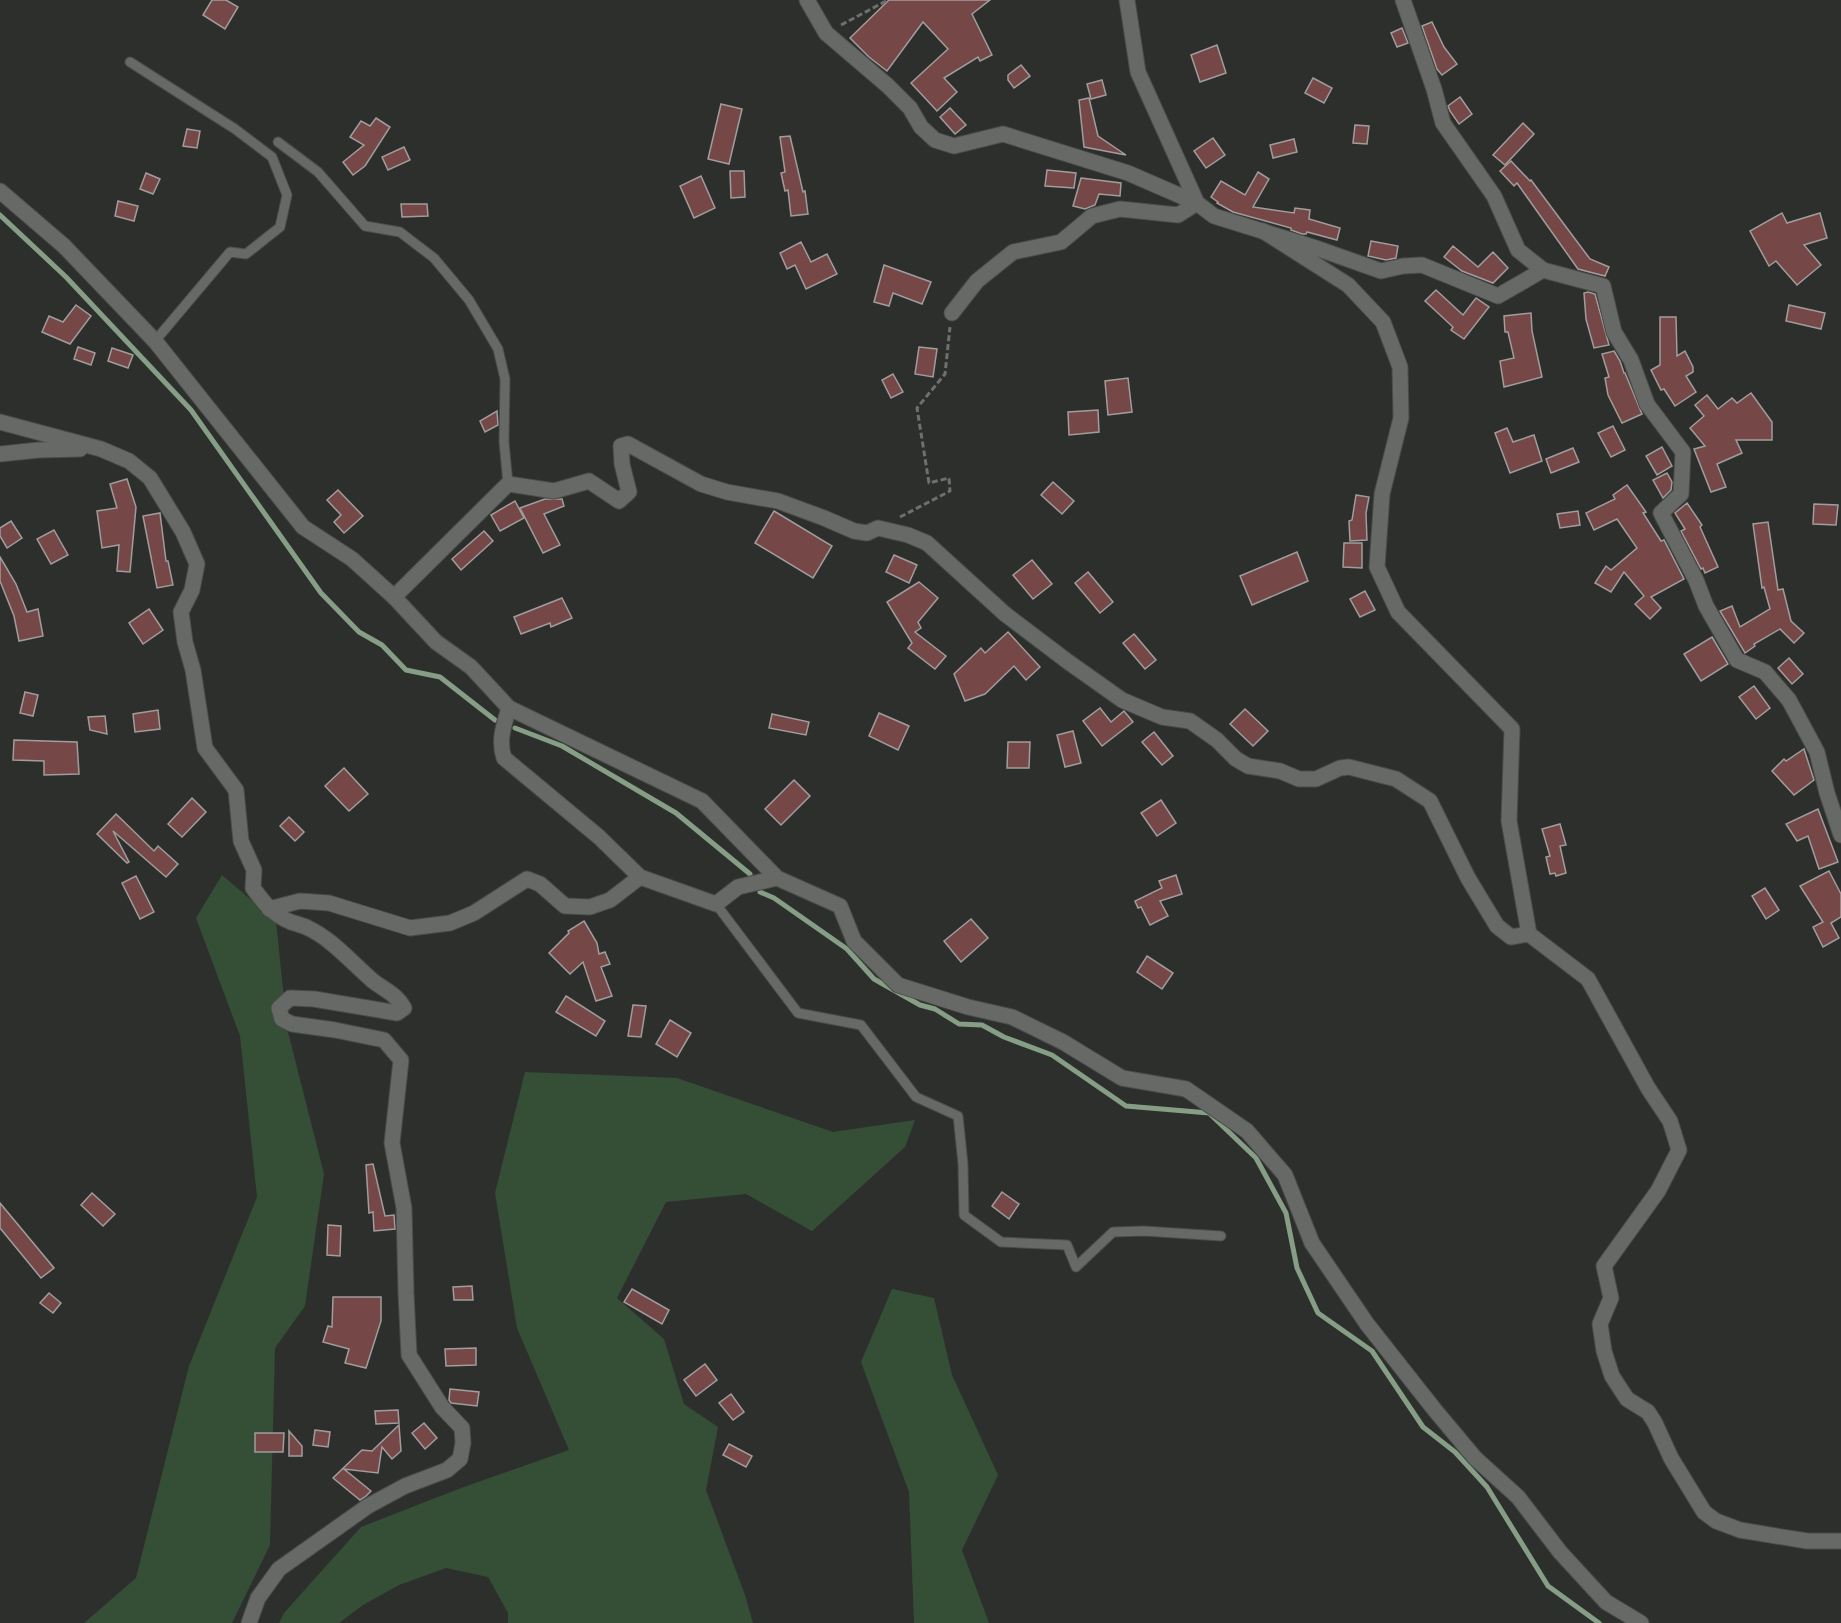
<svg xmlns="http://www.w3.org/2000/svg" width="1841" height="1623" viewBox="0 0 1841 1623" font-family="Barlow,sans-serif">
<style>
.green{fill:#354e36}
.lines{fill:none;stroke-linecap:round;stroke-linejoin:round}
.stream{stroke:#869e86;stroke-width:5}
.building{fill:#754747;stroke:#a19d9d;stroke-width:1.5}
.service-casing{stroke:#4a4c4a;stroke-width:11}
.minor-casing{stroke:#4a4c4a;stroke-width:17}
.path{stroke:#6e6f6e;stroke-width:3;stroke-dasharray:6 3;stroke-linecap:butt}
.service{stroke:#676967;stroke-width:9}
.minor{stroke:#676967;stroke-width:15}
</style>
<rect width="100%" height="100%" fill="#2d2f2d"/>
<!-- green -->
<g class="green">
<path d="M222 875 276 921 287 1028 324 1174 305 1306 275 1348 270 1545 232 1623H84L136 1578 189 1366 257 1197 240 1036 196 918Z"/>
<path d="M525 1072 677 1078 833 1132 915 1120 905 1147 812 1231 746 1194 666 1202 617 1298 664 1339 684 1404 718 1427 706 1490 745 1595 753 1623H508V1613L488 1577 446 1568 399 1585 363 1605 339 1623H279L284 1613 361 1527 461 1488 569 1450 517 1328 495 1193Z"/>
<path d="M892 1289 934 1298 952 1375 998 1475 962 1550 989 1623H914L909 1492 861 1362Z"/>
</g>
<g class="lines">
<!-- stream -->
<g class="stream">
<path d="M0 215 66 277 191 410 321 593 359 632 382 645 406 670 440 677 495 720"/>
<path d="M515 728 562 746 676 813 750 874"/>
<path d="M760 892 774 898 847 949 874 979 920 1005 935 1009 959 1024 982 1025 1004 1037 1052 1055 1126 1106 1209 1113 1256 1158 1286 1213 1297 1268 1318 1313 1372 1351 1423 1427 1455 1452 1487 1487 1548 1586 1599 1623"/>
</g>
</g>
<!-- building -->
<g class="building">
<path d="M212 0H226L238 7 225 29 203 15Z"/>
<path d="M889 0H990L972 14 992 55 980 61 978 57 944 78 957 92 937 111 911 83 948 49 923 22 887 71 869 57 850 38Z"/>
<path d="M1432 22 1444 47 1457 64 1442 75 1437 69 1422 26Z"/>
<path d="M1402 28 1408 43 1397 47 1391 33Z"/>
<path d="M1217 45 1226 73 1200 82 1191 55Z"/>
<path d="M1021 65 1030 76 1014 88 1008 80V75Z"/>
<path d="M1313 78 1332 88 1324 103 1305 93Z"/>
<path d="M1102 80 1106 95 1091 99 1087 84Z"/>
<path d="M1460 97 1472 114 1459 124 1450 111 1448 106Z"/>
<path d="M1089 98 1098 136 1126 155 1084 147 1079 100Z"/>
<path d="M721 104 742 109 729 164 708 159Z"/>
<path d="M950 108 966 125 955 134 940 117Z"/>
<path d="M376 118 390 127 365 166 353 175 343 162 364 145 350 137 361 121 370 126Z"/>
<path d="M1523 123 1534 134 1505 165 1493 155Z"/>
<path d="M1355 125 1369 126 1367 144 1353 143Z"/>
<path d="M187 129 200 131 197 148 183 146Z"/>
<path d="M790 136 803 192 805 191 808 214 791 216 788 190 785 191 781 173 785 172 780 137Z"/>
<path d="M1213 138 1225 155 1206 168 1194 151Z"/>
<path d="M1294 139 1297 152 1273 158 1270 145Z"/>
<path d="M404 147 410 160 388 170 382 157Z"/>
<path d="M1511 161 1530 181 1531 180 1590 259 1609 267 1605 276 1578 269 1517 183 1514 186 1500 171Z"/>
<path d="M1047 170 1076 173 1074 188 1045 186Z"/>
<path d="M730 171H744L745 197 731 198Z"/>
<path d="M1258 172 1269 179 1253 207 1294 213 1295 208 1310 210 1309 219 1340 228 1337 240 1307 232 1306 234H1302L1291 230V228L1233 212 1217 203 1218 202 1211 197 1221 181 1245 195Z"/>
<path d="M146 173 160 179 153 194 140 189Z"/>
<path d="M701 176 715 208 694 218 680 186Z"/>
<path d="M1081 178 1121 183 1120 196 1099 194 1095 205 1085 209 1073 206Z"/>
<path d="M118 201 138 206 134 221 115 216Z"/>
<path d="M401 204H427L428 216 402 217Z"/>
<path d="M1782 213 1787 223 1820 213 1827 238 1804 245 1821 265 1797 285 1776 261 1769 266 1750 231Z"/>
<path d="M1371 241 1398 246 1396 258 1386 260 1368 256Z"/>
<path d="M801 242 811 262 827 254 837 274 806 289 795 265 787 269 780 253Z"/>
<path d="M1453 246 1478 267 1493 252 1508 268 1493 283 1462 271 1444 257Z"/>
<path d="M884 265 931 282 922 304 893 293 889 306 874 302Z"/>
<path d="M1436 290 1463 315 1476 298 1489 307 1464 339 1451 330 1453 327 1425 301Z"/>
<path d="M1588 292 1595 294 1609 345 1594 348 1586 319 1584 293Z"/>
<path d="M76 305 91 316 70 344 42 332 49 316 63 322Z"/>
<path d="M1789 305 1825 313 1821 329 1786 321Z"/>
<path d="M1531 313 1532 331 1542 377 1504 387 1500 361 1514 358 1508 332H1505L1504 316Z"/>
<path d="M1660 317H1676L1677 356 1685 351 1693 367V372L1686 376 1696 392 1675 406 1664 389 1661 390 1651 370 1660 365Z"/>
<path d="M78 347 95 353 91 365 74 359Z"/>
<path d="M919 347 937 349 933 377 915 374Z"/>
<path d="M112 348 133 355 128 368 108 361Z"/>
<path d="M1614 351 1620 361 1624 373H1625L1642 414 1622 423 1608 395 1605 378 1609 377 1602 354Z"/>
<path d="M893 374 903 392 891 398 882 380Z"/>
<path d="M1128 378 1132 412 1108 415 1105 381Z"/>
<path d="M1751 393 1772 422V440H1736L1742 453 1717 464 1726 487 1711 492 1694 449 1705 446 1690 428 1704 416 1695 405 1707 395 1718 409 1732 398 1737 403Z"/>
<path d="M1098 410 1099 432 1069 435 1068 412Z"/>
<path d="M497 411 498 425 485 432 480 421Z"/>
<path d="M1613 426 1625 450 1611 457 1598 433Z"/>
<path d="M1507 428 1513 442 1534 435 1542 461 1510 473 1495 433Z"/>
<path d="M1662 447 1672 466 1657 475 1646 456Z"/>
<path d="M1573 448 1579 462 1551 473 1546 459Z"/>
<path d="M1667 473 1672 482 1671 490 1663 498 1653 480Z"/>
<path d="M127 479 136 507 130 572 117 571 119 545 102 548 97 511 117 508 110 484Z"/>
<path d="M1053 482 1074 501 1062 514 1041 495Z"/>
<path d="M1627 485 1646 512 1643 513 1661 541 1664 540 1684 579 1651 597 1661 608 1650 619 1635 604 1644 596 1624 572 1611 592 1595 583 1606 566 1611 570 1637 548 1617 519 1594 530 1586 513 1615 499 1613 495Z"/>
<path d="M338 490 363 516 344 533 334 522 341 515 327 500Z"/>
<path d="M1356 495 1369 497 1366 513 1367 540 1350 541 1349 521 1352 520Z"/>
<path d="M545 499H562L564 506 544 514 560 545 543 553 520 508Z"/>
<path d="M515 501 524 518 500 531 491 515Z"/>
<path d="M1687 503 1702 525 1700 527 1718 567 1705 573 1703 568 1701 569 1681 531 1685 529 1675 513Z"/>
<path d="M1814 504 1838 505 1836 525 1813 524Z"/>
<path d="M774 511 832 546 813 578 755 543Z"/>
<path d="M1578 511 1580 525 1560 528 1557 514Z"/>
<path d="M160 513 166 561H168L173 585 157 588 143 516Z"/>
<path d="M11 521 22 538 7 548 0 536V528Z"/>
<path d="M1768 522 1778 590 1783 589 1791 621 1804 633 1794 643 1780 629 1754 644 1755 646 1745 653 1720 611 1732 606 1740 627 1770 609 1764 587 1762 588 1753 524Z"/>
<path d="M54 530 68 555 51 564 37 539Z"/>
<path d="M484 531 493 541 461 570 452 559Z"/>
<path d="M1344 543H1362V568L1343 567Z"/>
<path d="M1297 552 1308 581 1252 605 1240 576Z"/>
<path d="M894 555 917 565 909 583 886 572Z"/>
<path d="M0 557 16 584 27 612 38 609 43 636 19 641 14 616 0 581Z"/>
<path d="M1032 560 1052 584 1033 599 1013 575Z"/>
<path d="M1088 572 1113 602 1100 613 1075 583Z"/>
<path d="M919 582 938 598 918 622 921 628 915 632 946 656 935 669 908 648 912 643 887 602Z"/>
<path d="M1365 591 1375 610 1360 617 1350 599Z"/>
<path d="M562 598 572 618 551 627 550 623 521 634 514 617Z"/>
<path d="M149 609 163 630 143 644 129 623Z"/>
<path d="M1008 632 1040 667 1026 680 1014 666 985 694 965 701 954 674 981 648 985 653Z"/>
<path d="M1134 634 1156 660 1145 669 1123 643Z"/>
<path d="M1712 637 1728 664 1701 681 1684 654Z"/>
<path d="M1789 658 1803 674 1792 684 1778 668Z"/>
<path d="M1754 686 1770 708 1756 719 1739 697Z"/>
<path d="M25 692 38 695 33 716 20 713Z"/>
<path d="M1100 708 1111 722 1124 711 1133 722 1102 746 1083 721Z"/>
<path d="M1245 709 1268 731 1253 746 1230 724Z"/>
<path d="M158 710 160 729 135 732 133 714Z"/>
<path d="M879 713 909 726 898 750 869 736Z"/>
<path d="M772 714 809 722 806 735 769 728Z"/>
<path d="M105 716 107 734 90 730 88 717Z"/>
<path d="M1073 731 1081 763 1065 767 1057 735Z"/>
<path d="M1154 732 1173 756 1162 765 1142 742Z"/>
<path d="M14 740 77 742 79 774 44 775V761L13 760Z"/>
<path d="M1008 742H1030L1029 768H1007Z"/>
<path d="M1804 749 1814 780 1794 795 1772 771 1784 759 1786 761Z"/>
<path d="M344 768 368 794 349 811 325 786Z"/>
<path d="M794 780 810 796 781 825 765 809Z"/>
<path d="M192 798 206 812 182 837 168 824Z"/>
<path d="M1161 800 1176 823 1157 836 1141 813Z"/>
<path d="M1818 809 1838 862 1819 869 1808 836 1797 841 1786 824Z"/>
<path d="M116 814 154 851 158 846 178 864 166 877 113 831 129 862 127 863 97 834Z"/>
<path d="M289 817 304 832 295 841 280 826Z"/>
<path d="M1560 824 1566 845 1560 846 1566 873 1556 876 1555 873 1550 874 1546 857 1550 856 1542 829Z"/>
<path d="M1829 871 1841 894V917L1831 923 1839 938 1823 947 1813 927 1823 922 1800 886Z"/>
<path d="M1176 875 1182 894 1160 901 1168 916 1150 925 1141 907 1138 908 1135 901 1162 888 1159 881Z"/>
<path d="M136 876 154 912 140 919 122 883Z"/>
<path d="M1765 888 1779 910 1766 919 1752 896Z"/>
<path d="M971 919 988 938 961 962 944 941Z"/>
<path d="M584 921 597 943 599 954 605 952 610 964 601 967 612 996 596 1001 583 962 570 974 549 953 569 933 568 931Z"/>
<path d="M1147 956 1173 973 1162 989 1137 972Z"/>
<path d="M566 996 605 1021 596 1036 556 1012Z"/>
<path d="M633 1005 646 1006 641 1037 628 1036Z"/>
<path d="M670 1020 691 1033 677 1057 656 1044Z"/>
<path d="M373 1164 385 1216 394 1215 395 1229 374 1231 373 1212 369 1213 366 1165Z"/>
<path d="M1002 1192 1019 1204 1009 1219 992 1206Z"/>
<path d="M92 1193 115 1214 103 1226 81 1205Z"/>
<path d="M0 1203 54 1268 41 1278 0 1228Z"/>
<path d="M328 1225 341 1226 340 1256 327 1255Z"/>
<path d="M472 1286 473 1300H454L453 1287Z"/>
<path d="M632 1289 669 1310 662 1324 624 1302Z"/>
<path d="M49 1293 61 1303 53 1313 40 1303Z"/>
<path d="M333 1297H381V1321L366 1368 345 1363 349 1349 323 1342 328 1326 332 1327Z"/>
<path d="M476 1348V1365L446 1366 445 1349Z"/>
<path d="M705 1364 717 1380 696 1396 684 1380Z"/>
<path d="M450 1389 479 1392 477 1406 451 1403 449 1400Z"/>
<path d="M731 1394 744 1412 733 1420 719 1403Z"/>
<path d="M398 1410 399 1423 376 1424 375 1411Z"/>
<path d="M424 1423 437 1438 425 1449 412 1433Z"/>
<path d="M399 1425 401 1451 392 1459 382 1447 378 1473 344 1469 371 1491 366 1496 360 1500 333 1478 362 1450 372 1451Z"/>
<path d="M315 1430 330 1432 328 1447 313 1445Z"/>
<path d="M289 1431 302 1446V1456H289Z"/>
<path d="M255 1433H284L283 1452H255Z"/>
<path d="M729 1444 752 1456 746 1467 723 1455Z"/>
</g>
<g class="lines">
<defs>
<g id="service">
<path d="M130 62 235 129 272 157 287 195 280 227 246 254 230 252 155 341"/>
<path d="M278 142 318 172 365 226 400 232 434 258 469 300 498 349 505 379 504 442 508 484"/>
<path d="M716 904 798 1013 861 1025 916 1097 958 1116 963 1164 964 1215 1001 1242 1067 1245 1076 1267 1113 1232 1144 1231 1221 1236"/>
</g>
<g id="minor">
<path d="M807 0 826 33 888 86 910 108 921 127 935 140 954 146 1003 134 1128 173 1197 203 1214 216 1316 248 1381 271 1403 266 1422 265 1498 296 1543 270"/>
<path d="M1403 0 1434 89 1443 123 1494 196 1518 250 1543 270 1603 286 1614 332 1631 360 1647 404 1683 452 1681 494 1661 513 1696 580 1706 606 1737 660 1765 672 1789 700 1817 752 1827 793 1841 835"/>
<path d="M0 191 64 246 155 341 303 527 352 559 394 597 436 642 471 667 509 708 702 801 777 878 840 906 854 941 898 985 968 1007 1012 1017 1063 1042 1122 1078 1186 1089 1247 1131 1285 1175 1312 1243 1367 1324 1434 1409 1475 1458 1518 1497 1560 1552 1606 1602 1641 1623"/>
<path d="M1263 231 1348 285 1383 322 1400 367 1401 418 1382 494 1377 567 1398 612 1512 729 1509 821 1529 934 1588 979 1648 1088 1670 1121 1679 1150 1658 1191 1604 1266 1611 1298 1600 1324 1604 1351 1612 1376 1627 1399 1648 1412 1655 1423 1671 1458 1704 1512 1716 1521 1740 1530 1807 1541H1841"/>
<path d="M952 313 977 281 1013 252 1061 242 1092 216 1120 209 1178 215 1197 203 1138 72 1127 0"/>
<path d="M0 422 101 449 129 461 150 478 183 532 197 564 192 590 181 612 185 642 193 670 205 748 236 790 241 841 254 870 253 888C264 903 273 915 291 922 296 924 303 925 308 928 332 939 353 964 373 981 385 990 397 995 404 1008L397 1013 314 999 290 998 279 1008 282 1019 292 1024 335 1030 384 1040 401 1060 392 1143 404 1208 406 1293 409 1355 442 1407 462 1428 463 1443 460 1459 447 1470 405 1486 368 1506 279 1569 258 1598 249 1623"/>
<path d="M0 454 39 450 80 449"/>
<path d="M394 597 508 484 554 491 589 481 619 501 629 492 622 464 621 446 628 444 701 484 727 492 778 501 824 518 854 531 867 533 878 528 908 535 927 543 1005 614 1067 661 1122 700 1162 717 1190 721 1217 740 1236 759 1248 766 1280 771 1299 779H1316L1340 768 1349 767 1396 779 1430 801 1468 878 1497 926 1511 937 1529 934"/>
<path d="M509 708C504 725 498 740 504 758L599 837 640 877 716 904 738 887 777 878"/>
<path d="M269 909 300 901 329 903 410 928 450 923 474 913 527 879 540 884 565 906 590 907 610 900 640 877"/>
</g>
</defs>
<!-- service casing -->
<use href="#service" class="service-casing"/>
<!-- minor casing -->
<use href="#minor" class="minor-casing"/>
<!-- path -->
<g class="path">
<path d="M841 25 888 0"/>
<path d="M900 517 950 491 949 478 929 483 917 408 945 374 950 327"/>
</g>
<!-- service -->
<use href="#service" class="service"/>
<!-- minor -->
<use href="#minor" class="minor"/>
</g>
</svg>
